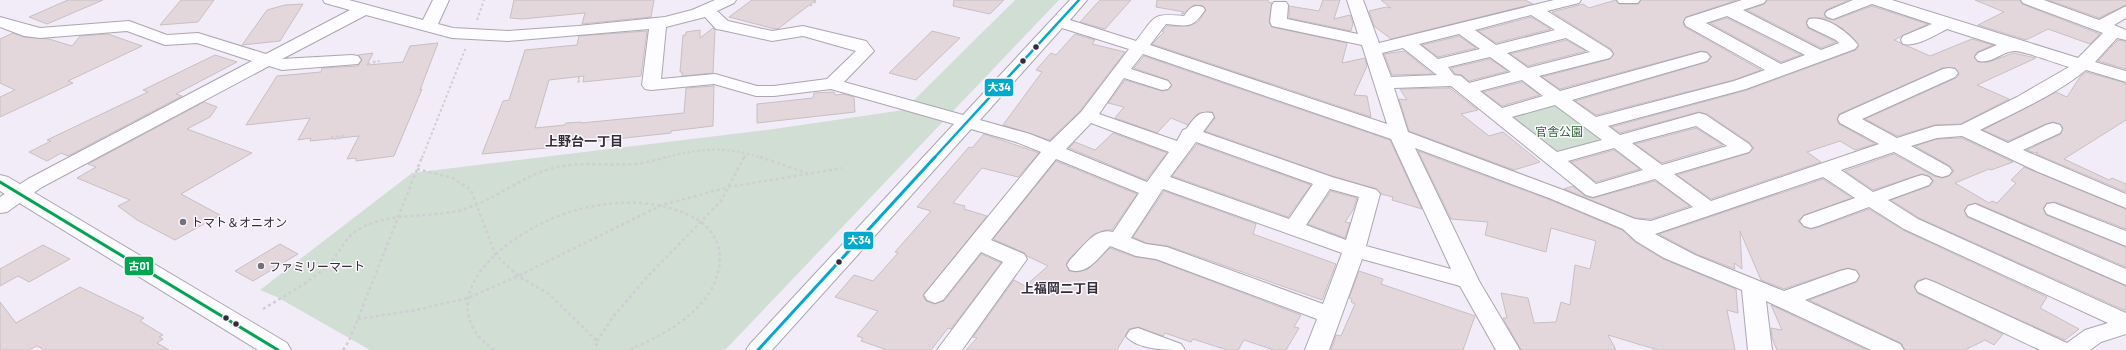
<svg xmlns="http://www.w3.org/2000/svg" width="2126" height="350" viewBox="0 0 2126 350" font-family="Barlow,'Noto Sans JP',sans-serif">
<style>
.green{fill:#d0ded4}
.building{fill:#e3d7db;stroke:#c8bfc3}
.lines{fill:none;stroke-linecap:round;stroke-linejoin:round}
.minor-casing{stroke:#aba6b0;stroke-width:2}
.major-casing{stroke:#aba6b0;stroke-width:2}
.path-far1{stroke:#d0cdd3;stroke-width:2;stroke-dasharray:2.5 2.5;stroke-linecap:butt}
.path{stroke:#d0cdd3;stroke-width:2.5;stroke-dasharray:3 3;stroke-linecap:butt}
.minor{fill:#fdfcfe;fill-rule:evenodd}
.major{fill:#fdfcfe;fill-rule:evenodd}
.bus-1-far1-casing{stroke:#fbf8fe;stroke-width:5}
.bus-1-casing{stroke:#fbf8fe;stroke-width:6}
.bus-2-casing{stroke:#fbf8fe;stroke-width:6}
.bus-1-far1{stroke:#00a9ce;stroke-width:2.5}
.bus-1{stroke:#00a9ce;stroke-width:3}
.bus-2{stroke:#00a651;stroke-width:3}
.bus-dot{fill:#322d37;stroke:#fbf8fe;stroke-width:1.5}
.poi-dot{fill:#75707b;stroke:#fbf8fe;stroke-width:1.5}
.labels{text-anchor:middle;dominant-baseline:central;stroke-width:3;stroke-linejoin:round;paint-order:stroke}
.park-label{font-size:12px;fill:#316439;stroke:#fbf8fe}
.poi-label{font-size:12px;fill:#322d37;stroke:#fbf8fe;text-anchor:start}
.neighbourhood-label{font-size:13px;font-weight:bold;fill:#322d37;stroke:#fbf8fe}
.line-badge{stroke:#fbf8fe;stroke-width:1.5}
.badge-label{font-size:11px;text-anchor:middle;font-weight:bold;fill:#fff}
</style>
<rect width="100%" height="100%" fill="#f2ecf8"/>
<!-- green -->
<g class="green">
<path d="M1015 0H1059L725 350H370L277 297 260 290 412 173 774 129 904 110Z"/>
<path d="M1553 103 1603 137V141L1559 153 1506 116Z"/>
</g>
<!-- building -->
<g class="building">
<path d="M68 0H103L47 24 29 17Z"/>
<path d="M181 0H214L198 22 160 25Z"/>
<path d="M514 0H654L651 17 582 24 585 13 522 19 510 18Z"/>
<path d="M752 0H816L779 28 775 29 729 17Z"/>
<path d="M954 0H1004L990 14 953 6Z"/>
<path d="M1100 0H1131L1105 29 1080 22Z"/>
<path d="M1157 0H1268V2L1272 3 1269 22 1272 27 1347 43 1342 63 1365 58 1367 66 1354 95 1367 96 1371 117 1152 44 1164 32 1162 31 1167 26H1189L1198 22 1206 10 1203 6 1194 5 1183 14H1181L1184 12 1156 7Z"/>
<path d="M1323 0H1340L1334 19 1350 15 1353 23 1351 31 1289 18V6L1319 11Z"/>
<path d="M1381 0H1525L1533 4 1391 39 1374 26 1369 11 1386 7 1391 8Z"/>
<path d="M1616 0 1619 4H1638L1641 0H1737L1686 17 1683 23 1685 27 1761 70 1734 80 1596 115 1575 101 1707 62 1712 57 1707 52 1701 51 1560 89 1542 77 1610 59 1614 54 1611 49 1552 12 1583 4 1589 8Z"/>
<path d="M1767 0H1849L1826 10 1824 13 1826 18 1834 20 1872 6 1928 24 1894 40 1930 56 1972 39 1993 45 1977 52 1974 57 1978 62H1988L2014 53 2036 58 1977 85 2009 99 1961 124 1935 125 1897 136 1865 119 1956 78 1959 74 1955 68H1943L1839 114 1837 120 1839 124 1875 144 1855 150 1840 141 1807 152 1821 162 1711 199 1677 175 1749 153 1754 148 1750 143 1707 114 1699 112 1620 133 1611 127 1747 90 1856 50 1859 46 1843 29 1823 18H1809L1806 22 1808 28 1836 42 1821 48 1747 10 1764 4Z"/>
<path d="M1975 0H2020L2022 4 2100 34 2090 44 2048 29 2026 40 1978 25 2004 12Z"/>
<path d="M2048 0H2126V5L2099 18Z"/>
<path d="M303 4 280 41 242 45 267 10 285 5Z"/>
<path d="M1531 17 1551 29 1496 43 1478 31Z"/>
<path d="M1727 18 1801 55 1781 62 1710 23Z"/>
<path d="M713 28 715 30 713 73 682 76V72H680L683 35H686V32L700 30V38Z"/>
<path d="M647 31 641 76 583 82 584 76 549 80 535 128 565 125 566 123 581 122V123L684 113 686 88 714 86 713 126 671 131V133L579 143 578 145 482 154 503 101 509 100 525 50 577 45 579 36Z"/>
<path d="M932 31 960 38 916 80 889 73Z"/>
<path d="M13 33 24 37 49 39 72 46 80 36 108 34 142 46 68 81 73 83 0 117V97L15 90 0 83V39Z"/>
<path d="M1075 34 1095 40 1092 44 1125 52 1080 111 1050 140 1003 125 1042 72 1036 70 1051 53 1056 55Z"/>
<path d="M1459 36 1476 48 1438 57 1422 45Z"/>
<path d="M1566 40 1586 51 1528 66 1510 54Z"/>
<path d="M2118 40 2126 41V69L2098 61Z"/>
<path d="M438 43 420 90 422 89 394 156 356 161V158L347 159 359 136 310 141 311 138 298 140 310 118 246 125 277 76 321 72 322 68 358 66 362 60 358 55 373 53 367 65 403 62 410 46Z"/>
<path d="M1404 51 1433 74 1392 75 1384 54Z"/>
<path d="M215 55 237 62 176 94 182 96 68 156 61 153 47 161 29 152 51 141 47 140 148 92 143 90Z"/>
<path d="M1144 56 1390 140 1422 209 1392 200 1393 197 1381 194 1377 189 1332 176 1205 131 1215 118 1212 112 1199 113 1188 125 1171 118 1157 133 1115 118 1124 107 1108 103 1125 80 1162 91 1168 90 1172 86 1168 80 1134 68Z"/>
<path d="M1490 59 1508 71 1469 81 1462 75 1455 74 1451 68Z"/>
<path d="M2086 72 2126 83V120L2064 159 2109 180 2112 178 2126 184V192L2036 154 2038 152 2035 153 2027 150 2061 134 2063 128 2060 124 2053 122 2046 124 2008 141 1983 130 2056 92 2067 97 2080 77Z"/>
<path d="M1522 82 1540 95 1502 106 1483 92Z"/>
<path d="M1450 88 1478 110 1461 114 1489 136 1503 132 1540 162 1514 170 1409 131 1399 99 1407 100 1400 89Z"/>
<path d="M834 92 835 95 844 94 854 97 855 112 757 123V104L813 98 814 93Z"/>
<path d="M204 102 217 107 210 117 187 129 252 153 181 194 220 215 175 240 137 220 118 206 130 200 77 178 96 167 88 164Z"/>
<path d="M1696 128 1723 145 1662 163 1635 144Z"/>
<path d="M1113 133 1167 153 1146 180 1069 148 1075 142 1095 150Z"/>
<path d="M984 134 1039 153 1018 177 982 168 953 203 965 206 964 209 987 216 923 296 926 301 934 304 944 301 981 254 1001 263 951 329 948 328 931 350H887L861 341 863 338 857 336 878 311 835 297 854 275 873 281 898 253 895 252 931 211 917 207 969 147 972 148Z"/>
<path d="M1962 138 2013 162 1991 170 1989 169 1955 183 1989 203 1992 201 1997 203 2016 183 2011 180 2024 167 2126 209V229L2055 202 2047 203 2043 208 2046 215 2126 247V267L1976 203 1968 205 1964 210 1967 217 2126 286V311L1919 218 1891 200 1930 186 1934 181 1929 176 1922 174 1873 190 1845 171 1894 154 1934 176 1942 178 1949 176 1954 171 1950 166 1915 146 1937 139Z"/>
<path d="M1197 144 1311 185 1288 217 1172 176Z"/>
<path d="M1614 150 1640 169 1596 182 1571 162Z"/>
<path d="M1418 151 1548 199 1622 230 1635 242 1663 259 1736 289 1738 313 1727 310 1735 350H1658L1608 335 1616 350H1521L1503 318H1507L1501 293 1528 298 1534 323 1556 322 1561 302 1570 305 1575 265 1590 269 1596 241 1551 228 1546 252 1485 235 1488 222 1451 219Z"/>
<path d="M1056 161 1137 194 1112 230H1106L1094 234 1069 259 1066 264 1069 271 1077 272 1088 269 1110 248 1135 257 1156 260 1301 315 1294 327 1299 328 1286 350H1274L1244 340 1238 350H1227L1193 339 1191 342 1165 333 1163 336 1138 327 1129 329 1117 350H966L977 338 973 337 1014 280 1025 286 1048 266 1027 256 1025 253 993 239Z"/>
<path d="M1823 179 1852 198 1804 215 1798 221 1804 227 1811 229 1819 227 1869 209 1903 230 2047 297 2040 308 2079 329 2065 340 1925 278 1917 281 1914 286 1917 293 2003 334 1994 345 1985 340 1965 350H1905L1901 343 1809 300 1857 282 1860 275 1856 270 1848 268 1840 270 1784 289 1761 280 1740 231 1742 269 1734 263 1735 269 1696 254 1659 234Z"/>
<path d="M1655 181 1690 206 1651 219 1635 218 1564 189 1573 186 1585 196 1593 198Z"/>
<path d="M1164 191 1256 224 1253 234 1336 264 1322 300 1168 246 1146 243 1133 237Z"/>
<path d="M1331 191 1357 198 1353 210 1345 222 1350 223 1345 238 1308 224Z"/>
<path d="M280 244 298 254 253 281 235 271Z"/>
<path d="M43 245 70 259 29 282 18 276 0 286V269Z"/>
<path d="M1359 271 1383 279 1381 284 1475 316 1463 350H1331L1336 335 1341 336 1355 304 1351 302 1352 299 1349 298Z"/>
<path d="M80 287 144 318 140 321 163 335 159 337 163 339 157 343 169 350H45L37 346 28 350H0V302L16 323Z"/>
<path d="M1771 305 1867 350H1777L1772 338 1771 328 1782 330Z"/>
</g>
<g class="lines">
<defs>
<g id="minor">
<path d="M323 0H349L423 20 433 0H449L438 24 453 28 508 31 578 26 665 17 692 10 715 0H736L734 3 717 11 728 21 772 31 803 26 866 41 874 51 844 82 963 115 1070 0H1087L1070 20 1136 41C1156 16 1151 13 1184 16 1190 8 1193 4 1203 7L1205 10C1192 29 1188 26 1166 24L1150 45 1387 124 1362 45 1272 26 1270 22 1272 5 1274 2H1286L1288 5 1287 19 1358 34 1347 0H1363L1379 43 1554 0H1581L1579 3 1547 11 1610 50 1613 54 1610 58 1539 76 1560 91 1701 52 1707 53 1710 57 1707 61 1572 100 1596 117 1734 81 1765 70 1686 26 1684 22 1686 18 1742 0H1766L1764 3 1743 10 1821 50 1839 43 1836 40 1809 27 1807 23 1809 19C1826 15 1848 32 1858 45L1855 49 1746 89 1608 126 1620 135 1699 113 1706 115 1749 144 1752 148 1749 152 1674 174 1711 201 1879 144 1840 123 1838 119 1840 115 1943 69 1949 68 1955 69 1958 73 1955 77 1862 119 1897 138 1935 126 1961 125 2017 97 2069 67C2059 64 2021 50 2014 51 2001 52 1992 64 1978 61L1975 57 1978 53 1997 45 1947 29C1935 35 1917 47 1903 44L1901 40 1903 36 1932 24 1872 4 1833 19 1827 17 1825 14 1827 11 1853 0H1892L2078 58 2103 33 2023 3 2021 0H2044L2099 20 2126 6V18L2114 25 2126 30V40L2117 38 2095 62 2126 71V82L2086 70C2055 95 2016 112 1980 130L2008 143 2046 125 2053 123 2060 125 2062 129 2060 133 2023 150 2126 194V208L2036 171 1962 136 1937 138 1911 146 1949 167 1952 171 1949 175 1942 177 1935 175 1894 152 1841 170 1873 192 1915 177 1922 175 1929 177 1932 181 1929 185 1888 200 1918 219 2126 313V334L2101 342 2090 350H2040L1918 292 1915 287 1918 282 1926 279 1934 282 2067 343 2085 330 2108 323 1904 229 1869 207 1818 226 1811 228 1804 226 1800 221 1804 216 1855 198 1823 177 1655 234 1695 255 1784 291 1840 271 1848 269 1856 271 1859 276 1856 281 1805 300 1900 344 1904 350H1871L1766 301 1772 350H1748L1742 290 1664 258 1636 241 1623 229 1549 198 1415 148 1479 281 1520 350H1496L1460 286 1362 259 1329 350H1305L1317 319 1156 259 1136 256 1110 246C1098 258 1088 275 1070 270L1067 265 1070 260C1082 248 1095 227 1113 232L1139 193 1056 159 991 240 1024 254 1027 259 962 350H937L1003 262 981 252 943 300 935 303 927 300 924 295 1041 152 1016 142 971 129 772 350H746L750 344 954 124 831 89 774 96H756L714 84 651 90 645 89 642 85 649 29 508 41 452 38 366 15 282 59 352 55 358 56 361 60 358 64 282 70 269 66 42 187 7 212 0 213V197L28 179 252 61 197 43 165 45 127 31 40 38 24 36 0 27V17L40 28 129 21 167 35 198 33 266 54 350 10 325 3ZM1531 15 1555 30 1496 45 1475 30ZM1727 16 1805 55 1781 64 1706 23ZM705 17 716 29 722 30 772 41 803 36 856 51 827 79 774 86H757L715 74 661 79 666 27ZM1062 28 1129 49 1081 112 1050 142 1030 134 980 120ZM1459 34 1480 49 1438 59 1419 44ZM1566 38 1590 52 1528 68 1507 53ZM1403 48 1437 75 1391 77 1382 53ZM1143 54 1391 139 1451 269 1366 246 1380 194 1377 190 1332 177 1203 132 1214 117 1212 113C1198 110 1194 119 1186 129L1183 130 1177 141 1099 114 1124 78 1162 90 1168 89 1171 85 1168 81 1131 69ZM1490 57 1511 72 1469 83 1461 76 1454 75 1448 67ZM1522 80 1543 96 1502 108 1480 91ZM1451 86 1586 195 1593 197 1655 179 1693 207 1651 221 1635 219 1563 190 1408 132 1394 88ZM1555 105 1602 140 1557 152 1512 117ZM1091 123 1169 152 1147 182 1066 149ZM1696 126 1727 146 1662 165 1632 143ZM1196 142 1313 184 1289 219 1170 177ZM1614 148 1643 170 1596 184 1568 161ZM1163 189 1342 253 1323 304 1167 247 1146 244 1131 238ZM1330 189 1359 197 1346 240 1306 225Z"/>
<path d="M1617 0H1640L1638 3H1619Z"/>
<path d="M2054 203 2126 231V246L2047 214 2044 209 2047 204Z"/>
<path d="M1975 204 2126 269V285L1968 216 1965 211 1968 206Z"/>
<path d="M1138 328 1181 344 1185 350C1167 350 1137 350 1126 336L1130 330Z"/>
</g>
<path id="major" d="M0 175 8 177 287 343 291 350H258L0 191Z"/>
</defs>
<!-- minor casing -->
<use href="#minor" class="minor-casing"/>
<!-- major casing -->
<use href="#major" class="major-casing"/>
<!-- path-far1 -->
<g class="path-far1">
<path d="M810 6 818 0"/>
<path d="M477 20 484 0"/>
<path d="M368 64 379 61 371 62"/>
<path d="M579 77 578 82 581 79"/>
<path d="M331 137 343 136 342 138 334 139"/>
<path d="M422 158 466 47"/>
<path d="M663 158C701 148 725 146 763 158"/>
<path d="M744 158 746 154"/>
</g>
<!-- path -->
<g class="path">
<path d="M760 157 807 173"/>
<path d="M417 169 453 178 471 190 495 254 518 276 549 294 597 341 596 350"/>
<path d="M263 309C284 296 307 284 326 267 339 256 344 237 359 229 389 212 425 218 457 211 492 203 519 177 553 168 580 161 607 166 634 164 646 163 656 160 667 157"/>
<path d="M358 319 416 310 468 298 518 276 662 205 729 187 842 168"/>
<path d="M597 341 613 317 647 277 721 201 744 157"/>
<path d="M343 350 349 341 422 157"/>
<path d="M494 350C486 344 478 337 473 328 445 273 533 221 576 210 614 200 653 199 689 215 711 225 723 243 719 268 711 311 665 334 629 350"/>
</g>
<!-- minor -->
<use href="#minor" class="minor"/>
<!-- major -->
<use href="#major" class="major"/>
<defs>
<path id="bus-1-far1" d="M934 158 1079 0"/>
<path id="bus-1" d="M758 350 935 157"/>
<path id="bus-2" d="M0 182 278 350"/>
</defs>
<!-- bus-1-far1 casing -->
<use href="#bus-1-far1" class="bus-1-far1-casing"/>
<!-- bus-1 casing -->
<use href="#bus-1" class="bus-1-casing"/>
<!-- bus-2 casing -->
<use href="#bus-2" class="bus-2-casing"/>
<!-- bus-1-far1 -->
<use href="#bus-1-far1" class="bus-1-far1"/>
<!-- bus-1 -->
<use href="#bus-1" class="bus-1"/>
<!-- bus-2 -->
<use href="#bus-2" class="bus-2"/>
</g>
<!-- markers -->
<g class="bus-dot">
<circle cx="1036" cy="47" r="3.5"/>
<circle cx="1023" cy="61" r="3.5"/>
<circle cx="839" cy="262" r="3.5"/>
<circle cx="226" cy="318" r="3.5"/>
<circle cx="236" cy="324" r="3.5"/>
</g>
<g class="poi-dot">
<circle cx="183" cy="222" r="4"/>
<circle cx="261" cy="266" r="4"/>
</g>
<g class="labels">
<!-- park labels -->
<g class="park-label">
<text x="1559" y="131">官舎公園</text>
</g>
<!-- poi labels -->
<g class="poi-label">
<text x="191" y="222">トマト＆オニオン</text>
<text x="269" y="266">ファミリーマート</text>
</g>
<!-- neighbourhood labels -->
<g class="neighbourhood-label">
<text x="584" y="141">上野台一丁目</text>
<text x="1060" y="288">上福岡二丁目</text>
</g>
</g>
<g class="line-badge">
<rect x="984" y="78" width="30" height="19" rx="4" fill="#00a9ce"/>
<rect x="843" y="231" width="31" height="19" rx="4" fill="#00a9ce"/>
<rect x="124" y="256" width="30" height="20" rx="4" fill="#00a651"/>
</g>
<g class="badge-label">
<text x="999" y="91">大34</text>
<text x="859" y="244">大34</text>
<text x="139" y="270">古01</text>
</g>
</svg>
